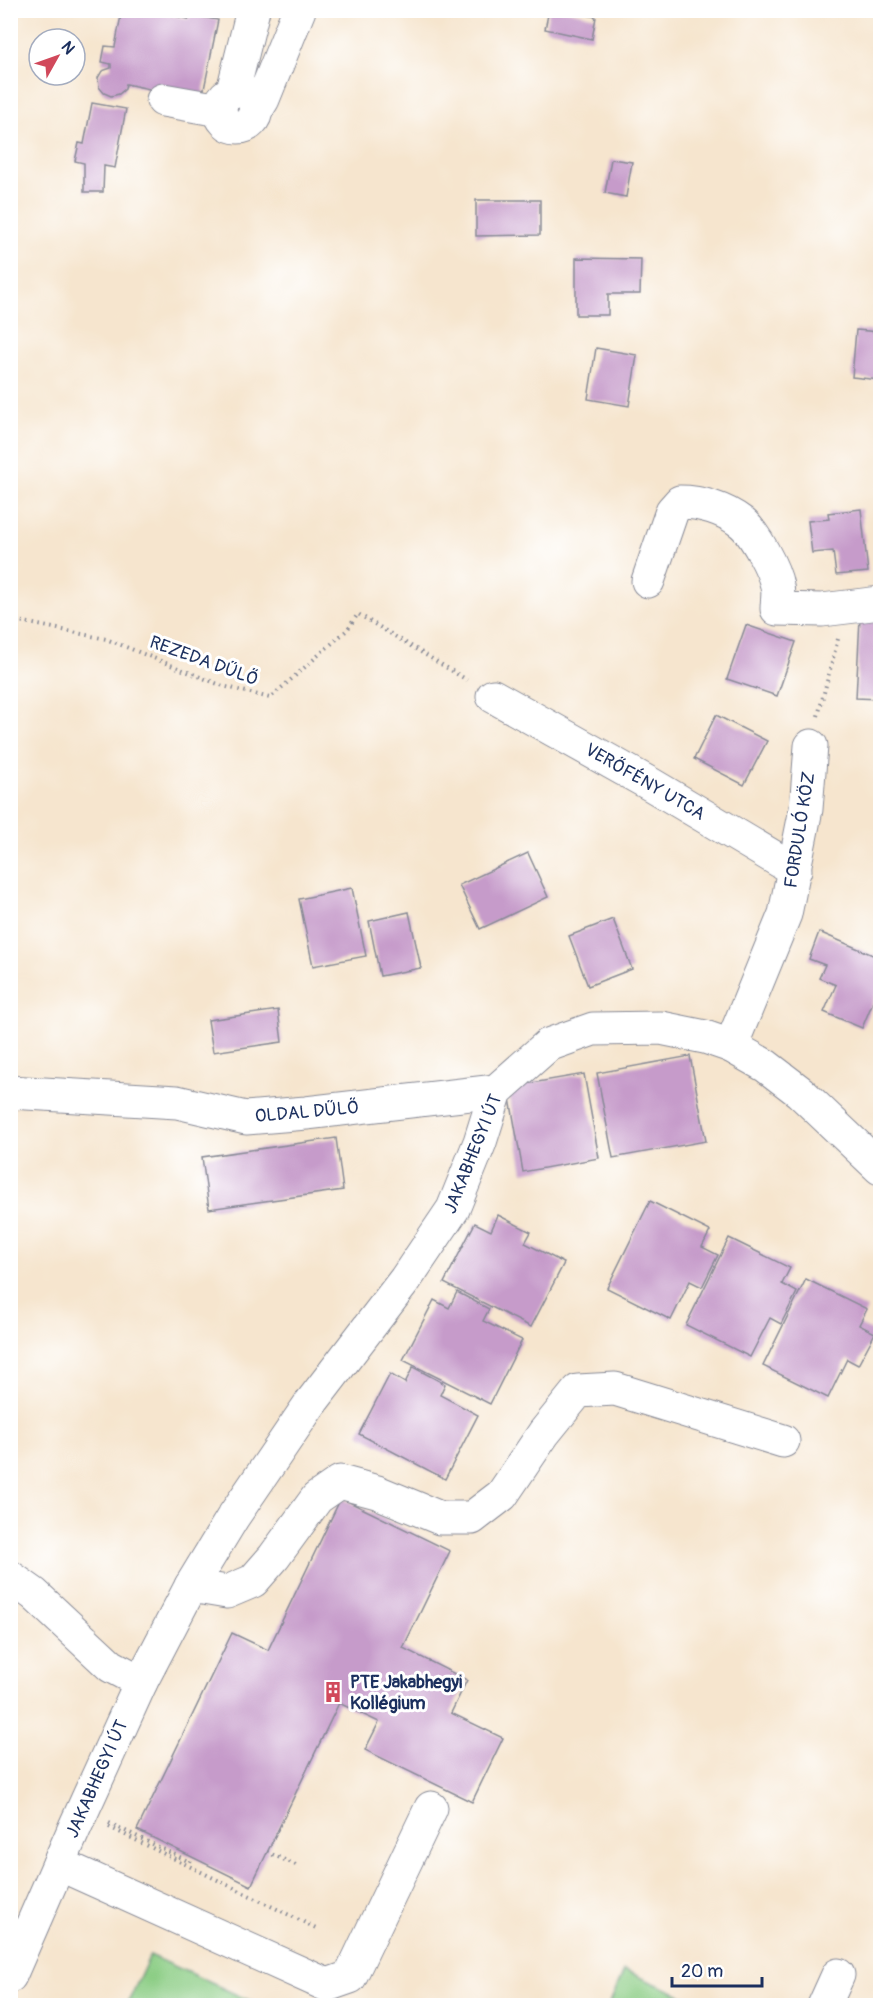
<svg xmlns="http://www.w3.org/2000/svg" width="891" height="2016" viewBox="0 0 891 2016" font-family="Pangolin,sans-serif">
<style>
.pitch{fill:#8ccd85;stroke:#547e72;stroke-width:1.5}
.building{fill:#c69bca}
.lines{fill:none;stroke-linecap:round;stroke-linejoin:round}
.minor-casing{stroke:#888a96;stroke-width:35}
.path{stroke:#888a96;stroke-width:4;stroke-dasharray:1.5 4.5;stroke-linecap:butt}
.minor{stroke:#fff;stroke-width:33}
.labels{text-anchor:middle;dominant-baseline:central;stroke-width:6;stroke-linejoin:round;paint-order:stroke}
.street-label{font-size:18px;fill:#1b2f5e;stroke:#fff}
.poi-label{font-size:18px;font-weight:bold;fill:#1b2f5e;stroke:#fff;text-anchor:start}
</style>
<rect width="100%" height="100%" fill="#fff"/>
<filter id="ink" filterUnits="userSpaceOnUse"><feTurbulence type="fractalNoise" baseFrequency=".0167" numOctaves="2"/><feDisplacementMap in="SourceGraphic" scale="12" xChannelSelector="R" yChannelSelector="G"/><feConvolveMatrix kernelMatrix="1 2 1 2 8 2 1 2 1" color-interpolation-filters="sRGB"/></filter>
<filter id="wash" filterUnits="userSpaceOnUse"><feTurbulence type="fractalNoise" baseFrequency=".008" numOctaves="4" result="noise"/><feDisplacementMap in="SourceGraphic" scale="24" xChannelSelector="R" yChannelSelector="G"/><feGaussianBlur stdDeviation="1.35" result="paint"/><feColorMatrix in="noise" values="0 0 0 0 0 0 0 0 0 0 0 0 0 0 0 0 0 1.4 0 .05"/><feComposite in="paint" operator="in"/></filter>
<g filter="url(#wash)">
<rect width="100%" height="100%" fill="#f6e5ce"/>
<!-- pitch -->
<g class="pitch">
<path d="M150 1955 259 2005H127Z"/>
<path d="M624 1970 704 2005H609Z"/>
</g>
<g id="blocks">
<!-- building -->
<g class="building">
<path d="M122 10H148L189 19 190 15 218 20 201 104 168 93 126 84 125 89 119 94 111 96 104 93 99 87 98 78 102 71 111 68V64L102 62 105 46 115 47Z"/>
<path d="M549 10H565L596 17 592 39 545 29Z"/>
<path d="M92 103 126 109 115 168 104 166 103 192H84V163L75 161 79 143 84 144Z"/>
<path d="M611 159 632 162 626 197 605 193Z"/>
<path d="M476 200H540V235L476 236Z"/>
<path d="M576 258 641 259 640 294H608V315H576Z"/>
<path d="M856 330 880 332V380L852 377Z"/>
<path d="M596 348 637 355 629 406 588 399Z"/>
<path d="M861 509 868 572 836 575 833 551 812 553 808 521 829 519 828 513Z"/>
<path d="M860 618 880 620V699L856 698Z"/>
<path d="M746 625 796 642 777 696 727 679Z"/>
<path d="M716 715 767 741 744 785 694 759Z"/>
<path d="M528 853 548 897 480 929 459 885Z"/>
<path d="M352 888 366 956 313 966 299 899Z"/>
<path d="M409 912 421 968 380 976 369 921Z"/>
<path d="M613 919 632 969 588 986 569 936Z"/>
<path d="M819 932 880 958V985L862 1028 824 1012 836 985 819 978 825 965 809 959Z"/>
<path d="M278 1010 282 1042 213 1052 208 1020Z"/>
<path d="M690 1056 706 1141 613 1158 597 1073Z"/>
<path d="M584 1074 599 1158 523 1172 508 1087Z"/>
<path d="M336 1138 343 1190 209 1209 202 1157Z"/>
<path d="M650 1201 710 1231 702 1247 718 1255 702 1287 690 1281 671 1320 607 1288Z"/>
<path d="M498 1215 531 1232 525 1243 564 1263 531 1327 444 1283 475 1223 491 1231Z"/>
<path d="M729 1238 790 1268 782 1284 797 1292 781 1324 770 1318 750 1357 686 1325Z"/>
<path d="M806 1279 867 1309 859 1325 875 1333 858 1365 847 1359 828 1398 763 1366Z"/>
<path d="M457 1292 489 1309 483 1321 522 1340 490 1404 403 1360 434 1300 449 1308Z"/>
<path d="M413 1367 445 1384 440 1395 478 1415 445 1479 359 1434 390 1374 405 1383Z"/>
<path d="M341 1498 450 1551 403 1648 467 1680 451 1713 503 1738 472 1802 365 1750 379 1722 339 1703 251 1886 137 1830 232 1633 268 1650Z"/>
</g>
</g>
</g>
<g filter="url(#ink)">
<use href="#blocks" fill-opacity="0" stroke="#888a96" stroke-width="1.5"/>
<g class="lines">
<defs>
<g id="minor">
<path d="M233 91 253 10"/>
<circle cx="238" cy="109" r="18"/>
<path d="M163 100 220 110"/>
<path d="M255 112 263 99 299 10"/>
<path d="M648 581 672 511 680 502C701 502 724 509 741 522 754 532 774 569 777 586 779 593 777 602 777 609L822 610 880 603"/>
<path d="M493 696 652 785 795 870"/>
<path d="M731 1046 785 914 806 809 811 746"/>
<path d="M10 1092 177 1102 246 1118 306 1113 496 1091"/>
<path d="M10 1577 34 1594 111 1666 141 1682"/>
<path d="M191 1586 227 1592 253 1581 274 1557 317 1498 340 1482 377 1492 440 1518H472L502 1495 544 1433 578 1391 615 1389 783 1441"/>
<path d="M59 1864 327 1985 350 1977 431 1808"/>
<path d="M10 1976 75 1827 141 1682 191 1586 233 1517 310 1404 405 1280 453 1209 480 1142 496 1091 548 1045 593 1029 661 1028 705 1037 731 1046 766 1066 800 1092 880 1168"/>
<path d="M824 2006 838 1975"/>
</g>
</defs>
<!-- minor casing -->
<use href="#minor" class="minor-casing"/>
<!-- path -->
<g class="path">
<path d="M10 619 106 639 223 686 270 698 347 630 358 614 467 680"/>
<path d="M818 716 838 639"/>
<path d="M109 1823 190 1862 192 1857"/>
<path d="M109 1827 316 1928"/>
<path d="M267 1852 298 1866"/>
</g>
<!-- minor -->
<use href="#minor" class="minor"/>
</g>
</g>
<!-- icons -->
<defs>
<symbol id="building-bare" viewBox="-9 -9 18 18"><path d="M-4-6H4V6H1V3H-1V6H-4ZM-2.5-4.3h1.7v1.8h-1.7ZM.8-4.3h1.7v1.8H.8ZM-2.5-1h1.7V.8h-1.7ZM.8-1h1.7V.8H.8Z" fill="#d1495b" stroke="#fff" stroke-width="2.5" paint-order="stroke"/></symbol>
</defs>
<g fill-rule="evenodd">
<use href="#building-bare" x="318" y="1677" width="30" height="30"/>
</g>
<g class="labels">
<!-- street labels -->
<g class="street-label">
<text transform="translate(204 661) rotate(20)">REZEDA DŰLŐ</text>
<text transform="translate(645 782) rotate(30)">VERŐFÉNY UTCA</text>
<text transform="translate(800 830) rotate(-81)">FORDULÓ KÖZ</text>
<text transform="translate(307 1112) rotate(-5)">OLDAL DŰLŐ</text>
<text transform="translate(473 1154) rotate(-68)">JAKABHEGYI ÚT</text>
<text transform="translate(97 1779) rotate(-66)">JAKABHEGYI ÚT</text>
</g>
<!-- poi labels -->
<g class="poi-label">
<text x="350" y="1682">PTE Jakabhegyi<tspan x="350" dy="21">Kollégium</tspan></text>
</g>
</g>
<!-- margin -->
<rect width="891" height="2016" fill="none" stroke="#fff" stroke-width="36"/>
<!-- north arrow -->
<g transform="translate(57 57) rotate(50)"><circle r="28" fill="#ffffff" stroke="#a4acbf" stroke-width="1.5"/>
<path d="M0-4.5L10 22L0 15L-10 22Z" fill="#d1495b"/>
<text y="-9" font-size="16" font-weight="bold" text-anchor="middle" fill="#1b2f5e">N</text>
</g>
<!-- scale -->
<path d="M672 1977v9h90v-9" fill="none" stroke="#1b2f5e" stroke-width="3"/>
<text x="681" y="1977" font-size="18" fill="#1b2f5e" stroke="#ffffff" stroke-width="4.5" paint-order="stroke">20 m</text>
</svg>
